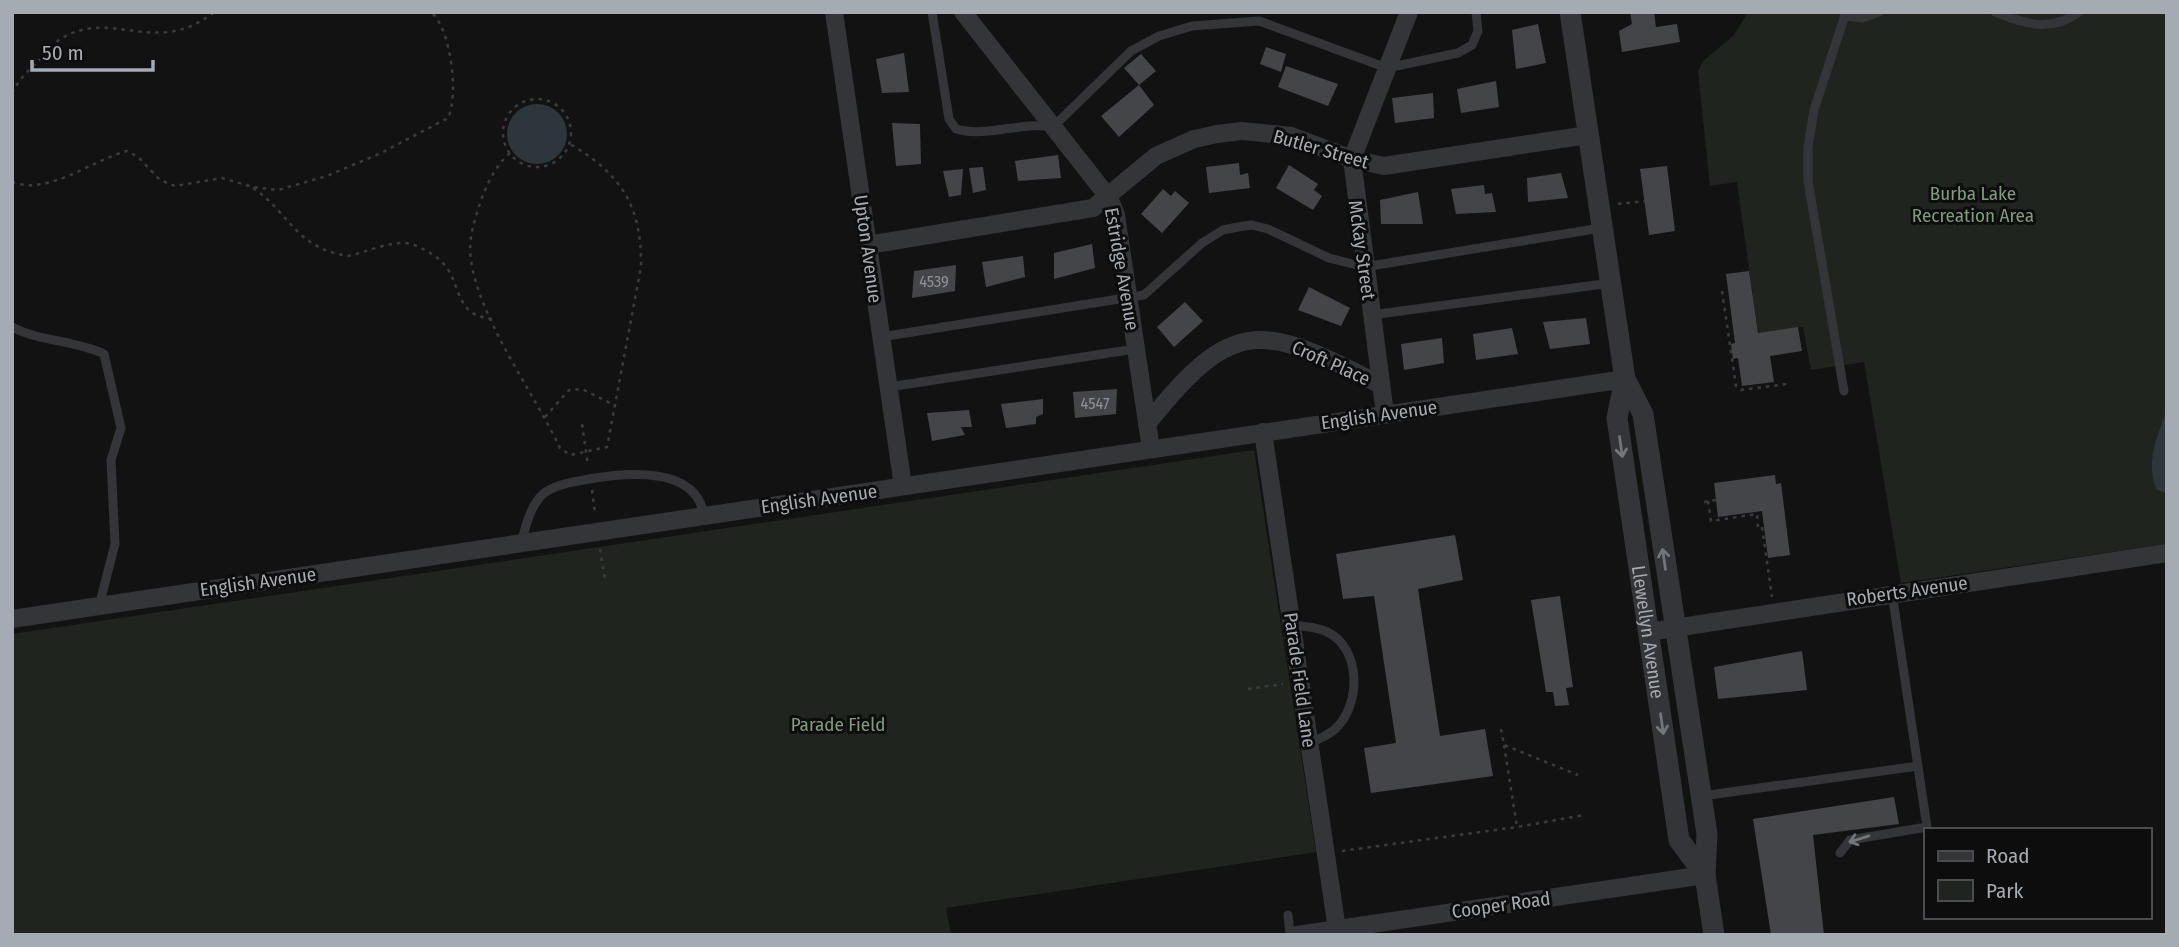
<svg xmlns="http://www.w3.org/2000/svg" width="2179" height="947" viewBox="0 0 2179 947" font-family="'Fira Sans Condensed',sans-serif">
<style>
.green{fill:#1f251e}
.water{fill:#2d363a}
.building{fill:#444548}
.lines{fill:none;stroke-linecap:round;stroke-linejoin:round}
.path{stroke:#393c3f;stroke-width:2.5;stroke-dasharray:3.5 5;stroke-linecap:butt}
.service{stroke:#333538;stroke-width:9}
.minor{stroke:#333538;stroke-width:18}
.tertiary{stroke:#333538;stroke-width:21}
.oneway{stroke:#72767b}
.labels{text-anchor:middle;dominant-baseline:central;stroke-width:6;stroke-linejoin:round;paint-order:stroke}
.number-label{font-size:16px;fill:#8d9298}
.street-label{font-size:19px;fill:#a5abb2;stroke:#0d0d0e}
.park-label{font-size:19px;fill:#809c7d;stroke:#0d0d0e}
</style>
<rect width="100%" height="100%" fill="#121213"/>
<!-- green -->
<g class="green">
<path d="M1748 12H2167V544L1901 583 1864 362 1811 370 1803 327 1758 333 1737 182 1710 186 1698 71 1703 61 1734 35Z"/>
<path d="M1254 450 1316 852 946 908 951 935H12V634Z"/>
</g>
<!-- water -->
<g class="water">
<circle cx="537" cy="134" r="30"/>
<path d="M2167 410V493L2157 490C2145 463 2157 436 2167 410Z"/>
</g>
<!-- building -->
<g class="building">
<path d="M1630 12H1654L1656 27 1677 24 1680 42 1622 52 1619 31 1632 24Z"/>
<path d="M1538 24 1546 63 1516 69 1512 30Z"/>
<path d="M1266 47 1286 54 1281 72 1260 64Z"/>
<path d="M904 53 909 92 882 93 876 59Z"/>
<path d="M1141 54 1156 71 1139 85 1124 68Z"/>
<path d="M1286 66 1338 84 1328 106 1278 87Z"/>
<path d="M1496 81 1499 107 1461 113 1457 89Z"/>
<path d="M1139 85 1154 105 1119 137 1101 116Z"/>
<path d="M1433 93 1434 118 1395 123 1392 98Z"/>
<path d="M892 123 920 124 921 164 896 166Z"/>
<path d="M1058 155 1061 178 1018 181 1015 161Z"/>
<path d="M1239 163 1240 175 1248 173 1250 188 1209 193 1206 167Z"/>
<path d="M1289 165 1318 184 1314 190 1322 196 1313 210 1276 188Z"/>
<path d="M1667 166 1675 231 1649 235 1640 169Z"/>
<path d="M983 167 986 190 973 193 969 168Z"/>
<path d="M963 169 961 195 949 197 943 171Z"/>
<path d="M1561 173 1568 198 1528 202 1527 178Z"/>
<path d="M1484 185 1485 194 1492 193 1496 212 1456 214 1451 189Z"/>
<path d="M1163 189 1171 196 1175 191 1189 203 1162 233 1141 214Z"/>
<path d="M1418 192 1423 224H1381L1380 200Z"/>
<path d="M1092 244 1095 268 1054 279V253Z"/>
<path d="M1023 256 1025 277 986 287 982 262Z"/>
<path d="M956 265 955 291 912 298 914 271Z"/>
<path d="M1749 271 1758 333 1798 327 1802 351 1770 356 1774 382 1742 386 1738 358 1733 359 1731 344 1735 343 1726 274Z"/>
<path d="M1309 287 1350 308 1341 326 1298 310Z"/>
<path d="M1185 302 1203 321 1174 347 1157 327Z"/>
<path d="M1586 318 1590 344 1550 349 1543 322Z"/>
<path d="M1512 328 1518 354 1476 360 1473 334Z"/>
<path d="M1442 338 1444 363 1404 370 1401 344Z"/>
<path d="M1117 389 1116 414 1075 418 1073 392Z"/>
<path d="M1043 399V414L1036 417V424L1006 428 1001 404Z"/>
<path d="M969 410 972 427H961L965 435 932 441 927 413Z"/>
<path d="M1775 475 1776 484 1781 483 1790 555 1768 558 1762 511 1718 517 1714 483Z"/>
<path d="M1455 535 1463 580 1418 589 1440 736 1485 729 1493 776 1371 793 1364 748 1396 743 1374 596 1343 599 1336 554Z"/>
<path d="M1560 596 1573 687 1566 688 1569 705 1555 706 1553 692H1546L1531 600Z"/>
<path d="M1802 651 1807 690 1718 699 1714 667Z"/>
<path d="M1894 797 1899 824 1813 835 1824 935H1771L1753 819Z"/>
</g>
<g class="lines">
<!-- path -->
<g class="path">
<path d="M12 93C19 79 29 70 40 59 46 53 52 45 59 40 111 6 155 59 214 12"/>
<circle cx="537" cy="133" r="34"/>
<path d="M510 153C495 166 487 184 480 203 474 222 468 239 471 260 479 319 534 393 560 448L570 455 607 447 641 267C642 206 621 174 570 144"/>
<path d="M12 182C48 196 92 160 127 151L138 157 160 180 175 186 222 178 253 187 278 190 327 176 381 153 448 118C459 96 451 28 431 12"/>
<path d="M253 188C290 213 295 248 348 256 367 252 387 242 406 243 413 244 420 247 426 251 469 271 445 314 492 319"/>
<path d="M1618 204 1645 201"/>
<path d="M1722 291 1736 386 1741 390 1787 384"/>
<path d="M545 417 569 390 582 389 616 406"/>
<path d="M582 424 588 466"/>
<path d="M592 490 595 514"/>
<path d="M1708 501 1711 521 1757 514 1758 528 1762 527 1772 597"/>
<path d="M1704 502 1716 500"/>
<path d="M600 549 605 580"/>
<path d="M1248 689 1283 684"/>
<path d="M1501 729 1504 745 1578 775"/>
<path d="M1504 745 1517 827 1584 815"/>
<path d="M1342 851 1517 827"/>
</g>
<!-- service -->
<g class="service">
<path d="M932 12 949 119 956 129C986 138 1021 121 1053 127L1131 51 1159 36 1192 26 1259 21 1387 68 1458 53 1472 45 1478 31 1476 12"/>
<path d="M1995 12C2025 24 2050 33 2079 12"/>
<path d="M1845 16 1862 18 1879 12"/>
<path d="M1371 315 1611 283"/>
<path d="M12 327C41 342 75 340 104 354L121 428 111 460 115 544 99 606"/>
<path d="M881 337 1144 295 1202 243 1223 230 1238 227 1252 225 1268 229 1329 258 1364 267 1601 228"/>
<path d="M889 387 1135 349"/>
<path d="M1844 391 1808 181V147L1814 110 1846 12"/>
<path d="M521 543C526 526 530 506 543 494 555 484 574 482 589 479 625 473 697 465 704 516"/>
<path d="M1292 625C1302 626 1315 627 1325 631 1362 646 1362 706 1334 730 1327 736 1317 740 1309 743"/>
<path d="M1702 796 1918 766"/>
<path d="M1840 853 1850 840 1927 827 1892 593"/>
<path d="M1288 915 1290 935"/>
</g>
<!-- minor -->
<g class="minor">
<path d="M834 12 903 486"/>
<path d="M963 12 1109 198 1116 215 1151 449"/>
<path d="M868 245 1093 208 1156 156 1194 139 1217 134 1242 131 1291 136 1352 159 1384 166 1588 135"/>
<path d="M1385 414 1352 159 1409 12"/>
<path d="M1147 424C1235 313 1263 325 1381 385"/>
<path d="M1263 432 1337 929"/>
<path d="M12 619 1625 379"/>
<path d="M1648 632 2167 553"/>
<path d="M1297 935 1705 875"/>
</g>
<!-- tertiary -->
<g class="tertiary">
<path d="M1570 12 1625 379 1643 414 1707 834 1705 875 1714 935"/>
<path id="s1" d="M1625 379 1617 418 1679 840 1705 875"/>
</g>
</g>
<!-- one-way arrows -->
<defs><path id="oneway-shaft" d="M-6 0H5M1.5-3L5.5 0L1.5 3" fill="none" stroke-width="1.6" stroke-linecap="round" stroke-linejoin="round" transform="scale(1.75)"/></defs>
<g class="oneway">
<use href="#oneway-shaft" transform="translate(1621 447) rotate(82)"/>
<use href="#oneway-shaft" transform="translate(1664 559) rotate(-98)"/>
<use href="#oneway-shaft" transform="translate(1662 724) rotate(82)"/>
<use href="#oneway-shaft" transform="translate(1859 839) rotate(163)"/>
</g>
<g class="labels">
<!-- number labels -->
<g class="number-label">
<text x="934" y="281">4539</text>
<text x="1095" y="403">4547</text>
</g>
<!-- street labels -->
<g class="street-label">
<text transform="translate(1321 149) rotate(16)">Butler Street</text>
<text transform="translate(868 249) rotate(82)">Upton Avenue</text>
<text transform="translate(1362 250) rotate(82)">McKay Street</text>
<text transform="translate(1122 269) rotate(80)">Estridge Avenue</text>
<text transform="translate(1331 363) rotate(24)">Croft Place</text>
<text transform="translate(1379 415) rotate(-8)">English Avenue</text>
<text transform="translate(819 499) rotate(-8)">English Avenue</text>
<text transform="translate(258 582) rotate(-8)">English Avenue</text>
<text transform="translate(1907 591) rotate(-8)">Roberts Avenue</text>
<text stroke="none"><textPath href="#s1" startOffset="256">Llewellyn Avenue</textPath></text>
<text transform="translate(1300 680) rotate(82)">Parade Field Lane</text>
<text transform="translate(1501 905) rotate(-8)">Cooper Road</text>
</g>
<!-- park labels -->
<g class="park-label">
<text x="1973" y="193">Burba Lake<tspan x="1973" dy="22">Recreation Area</tspan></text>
<text x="838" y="724">Parade Field</text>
</g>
</g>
<!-- border -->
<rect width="2179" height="947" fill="none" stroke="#a5abb2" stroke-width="28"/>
<!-- legend -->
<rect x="1924" y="828" width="228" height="91" fill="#0d0d0e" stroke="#4a4c50" stroke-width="2"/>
<rect x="1938" y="851" width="35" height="10" fill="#333538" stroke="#4a4c50" stroke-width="2"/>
<text x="1986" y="863" font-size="21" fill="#a5abb2">Road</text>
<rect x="1938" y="880" width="35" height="21" fill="#1f251e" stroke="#4a4c50" stroke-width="2"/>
<text x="1986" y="898" font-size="21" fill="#a5abb2">Park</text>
<!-- scale -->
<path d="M32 60v10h121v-10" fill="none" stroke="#a5abb2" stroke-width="3.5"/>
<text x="42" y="60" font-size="21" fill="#a5abb2" stroke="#0d0d0e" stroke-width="5" paint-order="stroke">50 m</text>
</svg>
